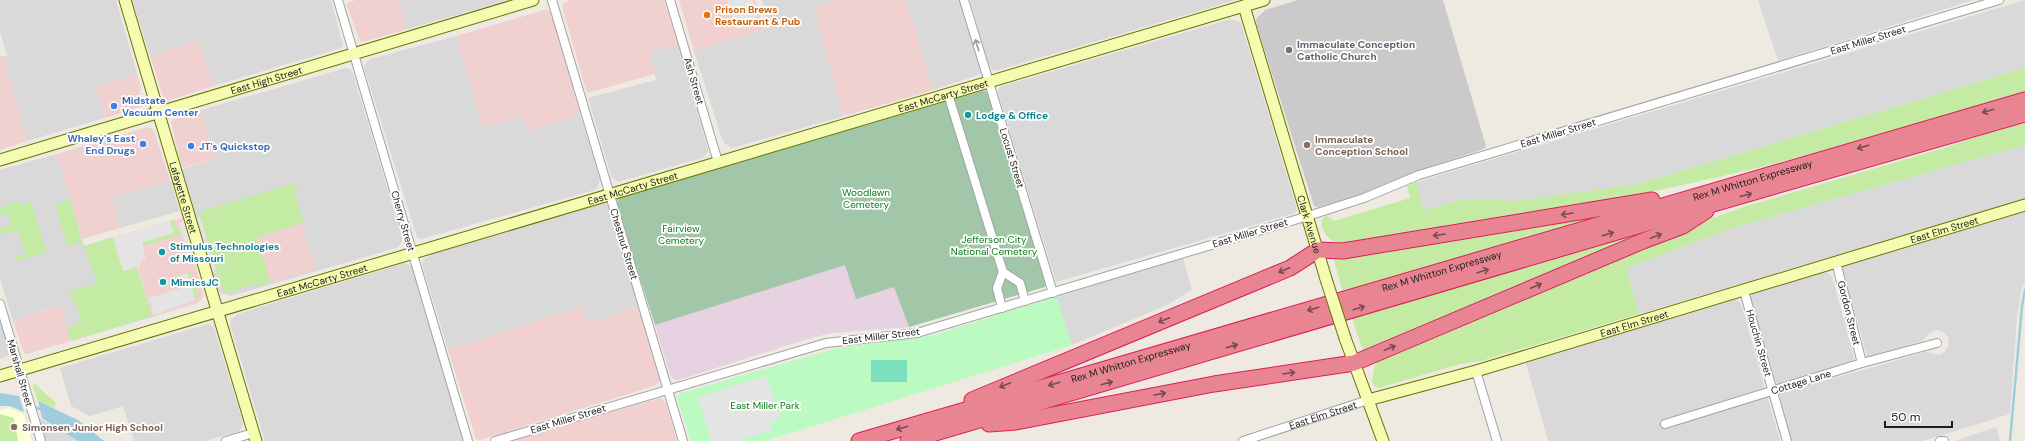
<svg xmlns="http://www.w3.org/2000/svg" width="2025" height="441" viewBox="0 0 2025 441" font-family="'DM Sans',sans-serif">
<style>
.residential{fill:#dad9d9}
.commercial{fill:#f0d1cf}
.industrial{fill:#e7d2e2}
.education{fill:#fdffd9}
.religious{fill:#cacaca}
.grass{fill:#c4eba4}
.cemetery{fill:#a1c7a8}
.park{fill:#bbfbc2}
.pitch{fill:#7be0bd}
.parking{fill:#e4e4e4}
.water{fill:#9fcddd}
.lines{fill:none;stroke-linecap:round;stroke-linejoin:round}
.stream{stroke:#9fcddd;stroke-width:2.5}
.street-casing{stroke:#a3a3a3;stroke-width:10}
.secondary-casing{stroke:#637401;stroke-width:13}
.highway-casing{stroke:#dc1e57;stroke-width:17}
.street{stroke:#fff;stroke-width:8}
.secondary{stroke:#f5fbb1;stroke-width:11}
.highway{stroke:#e98593;stroke-width:15}
.secondary-bridge-casing{stroke:#637401;stroke-width:13;stroke-linecap:butt}
.secondary-bridge{stroke:#f5fbb1;stroke-width:11}
.oneway{stroke:#999}
.oneway2{stroke:#784b52}
.food-dot{fill:#e8710a;stroke:#fff;stroke-width:1.5}
.worship-dot{fill:#6b7280;stroke:#fff;stroke-width:1.5}
.shop-dot{fill:#3f7fe0;stroke:#fff;stroke-width:1.5}
.culture-dot{fill:#0f9aa8;stroke:#fff;stroke-width:1.5}
.education-dot{fill:#8d6e63;stroke:#fff;stroke-width:1.5}
.labels{text-anchor:middle;dominant-baseline:central;stroke-width:3.5;stroke-linejoin:round;paint-order:stroke}
.food-label{font-size:10px;font-weight:bold;fill:#c56008;stroke:#fff;text-anchor:start}
.street-label{font-size:10px;fill:#1c1c1c;stroke:#fff}
.worship-label{font-size:10px;font-weight:bold;fill:#5b616d;stroke:#fff;text-anchor:start}
.shop-label{font-size:10px;font-weight:bold;fill:#366cbe;stroke:#fff;text-anchor:start}
.culture-label{font-size:10px;font-weight:bold;fill:#0d838f;stroke:#fff;text-anchor:start}
.education-label{font-size:10px;font-weight:bold;fill:#785e54;stroke:#fff;text-anchor:start}
.park-label{font-size:10px;fill:#087c16;stroke:#fff}
</style>
<rect width="100%" height="100%" fill="#eeeae1"/>
<!-- residential -->
<g class="residential">
<path d="M0 0H116L137 74 96 86 105 118 27 141 4 56 7 55 0 32Z"/>
<path d="M132 0H331L343 46 338 49 213 86 199 40 150 56Z"/>
<path d="M398 0H508L408 29Z"/>
<path d="M762 0H840L814 8 844 116 732 148 724 143 722 139 694 51 770 27Z"/>
<path d="M906 0H961L981 71V74L933 90Z"/>
<path d="M970 0H1236L995 71 992 70 989 66Z"/>
<path d="M1758 0H1974L1778 61Z"/>
<path d="M2025 0V68L1638 184 1517 201 1465 199 1423 210 1417 182Z"/>
<path d="M1231 19 1240 22 1242 27 1297 209 1295 213 1056 282 998 93V89L1002 86Z"/>
<path d="M456 36 483 127 523 116 528 131 580 114 600 179 598 187 595 190 421 239 417 237 364 67 366 63 371 59Z"/>
<path d="M678 44 708 149V152L702 158 618 182 611 176 588 98 656 80 649 53Z"/>
<path d="M346 68 350 69 353 73 402 238V242L396 248 231 296 222 294 217 290 211 273 182 169 215 159 201 110Z"/>
<path d="M2025 145V199L1639 314 1626 268 1736 227Z"/>
<path d="M57 154 84 246 113 237 123 271 137 268 153 317 71 341 59 305 13 321 0 279V170Z"/>
<path d="M170 180 180 211 120 228 112 197Z"/>
<path d="M604 203 608 205 610 209 638 306 587 323 582 306 448 350 422 264 424 259 432 254Z"/>
<path d="M2025 212V281L2022 287 2017 315 2010 414 1923 441H1791L1779 397 1781 393 1926 352 1940 355 1945 352 1949 345 1948 337 1943 332 1937 330 1930 333 1922 341 1870 357 1867 356 1842 269 1843 267Z"/>
<path d="M1183 258 1192 290 1167 305 1072 345 1056 296Z"/>
<path d="M404 263 414 267 464 441H265L230 324 231 319 238 314Z"/>
<path d="M1826 272 1832 276 1855 361 1852 364 1776 386 1774 384 1750 300 1751 295 1755 292Z"/>
<path d="M1735 298 1741 304 1780 441H1548L1525 360Z"/>
<path d="M0 318 9 352 7 356 0 359Z"/>
<path d="M208 324 213 326 215 331 243 423 240 431 205 441H134L123 406 90 416 71 406 60 368Z"/>
<path d="M39 418 71 435 77 441H46Z"/>
<path d="M1996 427 2000 441H1954Z"/>
</g>
<!-- commercial -->
<g class="commercial">
<path d="M356 0H398L408 29 363 42 360 41 346 3Z"/>
<path d="M570 0H664L678 44 649 53 655 74 587 93 562 6 564 3Z"/>
<path d="M679 0H755L764 29 694 51Z"/>
<path d="M840 0H906L933 90 844 116 814 8Z"/>
<path d="M544 10H549L552 14 580 114 528 131 523 116 483 127 456 36Z"/>
<path d="M199 40 213 86 168 101 164 99 150 56Z"/>
<path d="M4 56 27 141 0 150V57Z"/>
<path d="M137 74 141 87 140 94 143 106 105 118 96 86Z"/>
<path d="M201 110 215 159 182 168 171 122 173 119Z"/>
<path d="M148 127 154 130 170 180 112 197 120 228 82 239 57 154Z"/>
<path d="M182 218 204 296 198 303 153 317 138 268 123 271 113 237Z"/>
<path d="M302 224 316 269 270 282 257 237Z"/>
<path d="M60 305 71 341 27 354 24 353 13 321Z"/>
<path d="M582 306 588 323 638 306 660 378 659 382 654 386 480 440 476 439 448 350Z"/>
<path d="M660 398 666 403 677 441H512Z"/>
</g>
<!-- industrial -->
<path class="industrial" d="M845 264 894 287 909 327 833 333 814 337 678 380 673 379 670 375 655 325Z"/>
<!-- education -->
<path class="education" d="M9 408 24 414 32 441H0V410Z"/>
<!-- religious -->
<path class="religious" d="M1298 0H1443L1486 146 1484 149 1426 168 1354 197 1318 207 1314 206 1257 26 1256 19 1265 10Z"/>
<!-- grass -->
<g class="grass">
<path d="M2025 68V93C1918 124 1810 157 1701 181 1584 207 1464 225 1346 245 1332 243 1320 234 1322 219L1326 216 1330 217 1334 221 1410 198 1407 186 1417 182 1423 210 1465 199 1517 201 1638 184Z"/>
<path d="M2025 120V145L1736 227 1626 268 1639 314 1481 361 1460 364 1379 388 1374 386 1372 381 1375 364 1381 356 1666 235 1743 207 1944 148Z"/>
<path d="M292 184 298 186 295 193 304 223 257 237 270 282 260 286H248L227 293 223 290 199 212Z"/>
<path d="M70 198 82 242 67 246 56 206Z"/>
<path d="M20 201 22 206 31 202 47 252 17 261 16 256 25 254 18 230 1 235 0 228 11 224 8 213 0 215V208Z"/>
<path d="M1616 213 1343 293 1334 260 1338 256Z"/>
<path d="M174 220 180 235 143 246 141 242 174 233 170 221Z"/>
<path d="M1653 229H1659L1366 352 1363 351 1352 318Z"/>
<path d="M113 237 123 271 137 268 152 316 71 341 67 328 76 326V322L81 321 76 303 74 304 69 291 97 284 84 246Z"/>
<path d="M191 272 199 297 195 300 188 273Z"/>
<path d="M34 383 56 403 54 408 38 401 33 387Z"/>
<path d="M0 414 14 418 18 441H0Z"/>
</g>
<!-- cemetery -->
<path class="cemetery" d="M981 91H986L989 96 1045 282V287L909 327 894 287 856 299 845 265 655 325 616 203 623 193 716 169Z"/>
<!-- park -->
<path class="park" d="M1056 296 1072 345 765 441H691L677 398 681 393 837 348 935 335Z"/>
<!-- pitch -->
<rect class="pitch" x="871" y="360" width="36" height="22"/>
<!-- parking -->
<g class="parking">
<path d="M727 0H752L760 25 736 29Z"/>
<path d="M200 217 209 247 204 248 195 218Z"/>
<path d="M170 221 174 233 142 242 146 259 142 260 140 266 123 271 113 237Z"/>
<path d="M183 222 192 254 188 255 179 223Z"/>
<path d="M210 250 216 270 211 273 205 252Z"/>
<path d="M188 273 195 300 154 315 149 298 182 288 179 276Z"/>
<path d="M767 376 781 419 770 422 772 430 738 441H711L698 397Z"/>
</g>
<!-- water -->
<g class="water">
<path d="M0 393 19 396 24 412 10 406H0Z"/>
<path d="M38 401 78 420 104 441H78L42 418Z"/>
</g>
<g class="lines">
<!-- stream -->
<g class="stream">
<path d="M33 407 43 410"/>
<path d="M2010 441 2022 306 2025 290"/>
</g>
<defs>
<g id="street">
<path d="M338 0 468 441"/>
<path d="M552 0 683 441"/>
<path d="M670 0 718 162"/>
<path d="M964 0 1053 293"/>
<path d="M948 94 1003 272 997 288 1002 308"/>
<path d="M1836 262 1862 363"/>
<path d="M1003 272 1020 283 1025 301"/>
<path d="M1744 291 1787 441"/>
<path d="M0 304 41 441"/>
<path d="M1476 371 1497 441"/>
<path d="M1665 424 1862 363 1937 343"/>
<path d="M226 441 253 433"/>
<path d="M495 441 826 343 917 333 1308 216 1364 198 1419 175 1999 0"/>
<path id="s1" d="M1243 441 1368 400"/>
<path d="M1940 441H1944"/>
</g>
<g id="secondary">
<path id="s2" d="M125 0 256 441"/>
<path id="s3" d="M1244 6 1326 279"/>
<path id="s4" d="M0 160 533 0"/>
<path d="M1345 338 1383 441"/>
<path id="s5" d="M0 376 1264 0"/>
<path id="s6" d="M1368 400 1476 371 2025 205"/>
</g>
<g id="highway">
<path d="M972 400 1290 268 1318 250 1343 251 1652 200"/>
<path d="M989 424 1016 422 1214 384 1354 363 1643 241 1683 226 1706 211"/>
<path id="s7" d="M859 441 2025 100"/>
<path d="M908 441 1661 219 2025 114"/>
</g>
</defs>
<!-- street casing -->
<use href="#street" class="street-casing"/>
<!-- secondary casing -->
<use href="#secondary" class="secondary-casing"/>
<!-- highway casing -->
<use href="#highway" class="highway-casing"/>
<!-- street -->
<use href="#street" class="street"/>
<!-- secondary -->
<use href="#secondary" class="secondary"/>
<!-- highway -->
<use href="#highway" class="highway"/>
<defs>
<path id="secondary-bridge" d="M1326 279 1345 338"/>
</defs>
<!-- secondary-bridge casing -->
<use href="#secondary-bridge" class="secondary-bridge-casing"/>
<!-- secondary-bridge -->
<use href="#secondary-bridge" class="secondary-bridge"/>
</g>
<!-- one-way arrows -->
<defs><path id="oneway-shaft" d="M-6 0H5M1.5-3L5.5 0L1.5 3" fill="none" stroke-width="1.6" stroke-linecap="round" stroke-linejoin="round"/></defs>
<use class="oneway" href="#oneway-shaft" transform="translate(977 45) rotate(-107)"/>
<g class="oneway2">
<use href="#oneway-shaft" transform="translate(1988 111) rotate(164)"/>
<use href="#oneway-shaft" transform="translate(1863 147) rotate(164)"/>
<use href="#oneway-shaft" transform="translate(1746 195) rotate(-15)"/>
<use href="#oneway-shaft" transform="translate(1567 214) rotate(171)"/>
<use href="#oneway-shaft" transform="translate(1608 234) rotate(-17)"/>
<use href="#oneway-shaft" transform="translate(1439 235) rotate(171)"/>
<use href="#oneway-shaft" transform="translate(1656 236) rotate(-21)"/>
<use href="#oneway-shaft" transform="translate(1284 270) rotate(157)"/>
<use href="#oneway-shaft" transform="translate(1483 271) rotate(-17)"/>
<use href="#oneway-shaft" transform="translate(1536 286) rotate(-23)"/>
<use href="#oneway-shaft" transform="translate(1359 308) rotate(-17)"/>
<use href="#oneway-shaft" transform="translate(1313 309) rotate(164)"/>
<use href="#oneway-shaft" transform="translate(1164 320) rotate(158)"/>
<use href="#oneway-shaft" transform="translate(1232 346) rotate(-16)"/>
<use href="#oneway-shaft" transform="translate(1390 348) rotate(-23)"/>
<use href="#oneway-shaft" transform="translate(1289 373) rotate(-9)"/>
<use href="#oneway-shaft" transform="translate(1107 383) rotate(-16)"/>
<use href="#oneway-shaft" transform="translate(1054 384) rotate(164)"/>
<use href="#oneway-shaft" transform="translate(1005 385) rotate(157)"/>
<use href="#oneway-shaft" transform="translate(1160 394) rotate(-10)"/>
<use href="#oneway-shaft" transform="translate(902 428) rotate(164)"/>
</g>
<!-- markers -->
<circle class="food-dot" cx="707" cy="15" r="4"/>
<circle class="worship-dot" cx="1289" cy="50" r="4"/>
<g class="shop-dot">
<circle cx="114" cy="106" r="4"/>
<circle cx="143" cy="144" r="4"/>
<circle cx="191" cy="146" r="4"/>
</g>
<g class="culture-dot">
<circle cx="968" cy="115" r="4"/>
<circle cx="162" cy="252" r="4"/>
<circle cx="163" cy="282" r="4"/>
</g>
<g class="education-dot">
<circle cx="1307" cy="145" r="4"/>
<circle cx="14" cy="427" r="4"/>
</g>
<g class="labels">
<!-- food labels -->
<g class="food-label">
<text x="715" y="9">Prison Brews<tspan x="715" dy="12">Restaurant &amp; Pub</tspan></text>
</g>
<!-- street labels -->
<g class="street-label">
<text transform="translate(1868 40) rotate(-17)">East Miller Street</text>
<text stroke="none"><textPath href="#s4" startOffset="278">East High Street</textPath></text>
<text transform="translate(694 81) rotate(74)">Ash Street</text>
<text stroke="none"><textPath href="#s5" startOffset="984">East McCarty Street</textPath></text>
<text transform="translate(1558 133) rotate(-17)">East Miller Street</text>
<text transform="translate(1012 158) rotate(73)">Locust Street</text>
<text stroke="none"><textPath href="#s7" startOffset="931">Rex M Whitton Expressway</textPath></text>
<text stroke="none"><textPath href="#s5" startOffset="660">East McCarty Street</textPath></text>
<text stroke="none"><textPath href="#s2" startOffset="206">Lafayette Street</textPath></text>
<text transform="translate(403 221) rotate(74)">Cherry Street</text>
<text stroke="none"><textPath href="#s3" startOffset="228">Clark Avenue</textPath></text>
<text stroke="none"><textPath href="#s6" startOffset="601">East Elm Street</textPath></text>
<text transform="translate(1250 233) rotate(-17)">East Miller Street</text>
<text transform="translate(624 244) rotate(73)">Chestnut Street</text>
<text stroke="none"><textPath href="#s7" startOffset="607">Rex M Whitton Expressway</textPath></text>
<text stroke="none"><textPath href="#s5" startOffset="336">East McCarty Street</textPath></text>
<text transform="translate(1849 313) rotate(76)">Gordon Street</text>
<text stroke="none"><textPath href="#s6" startOffset="277">East Elm Street</textPath></text>
<text transform="translate(881 336) rotate(-7)">East Miller Street</text>
<text transform="translate(1759 343) rotate(74)">Houchin Street</text>
<text stroke="none"><textPath href="#s7" startOffset="283">Rex M Whitton Expressway</textPath></text>
<text transform="translate(20 373) rotate(74)">Marshall Street</text>
<text transform="translate(1801 382) rotate(-17)">Cottage Lane</text>
<text stroke="none"><textPath href="#s1" startOffset="84">East Elm Street</textPath></text>
<text transform="translate(568 419) rotate(-17)">East Miller Street</text>
</g>
<!-- worship labels -->
<g class="worship-label">
<text x="1297" y="44">Immaculate Conception<tspan x="1297" dy="12">Catholic Church</tspan></text>
</g>
<!-- shop labels -->
<g class="shop-label">
<text x="122" y="100">Midstate<tspan x="122" dy="12">Vacuum Center</tspan></text>
<text x="135" y="138" text-anchor="end">Whaley's East<tspan x="135" dy="12">End Drugs</tspan></text>
<text x="199" y="146">JT's Quickstop</text>
</g>
<!-- culture labels -->
<g class="culture-label">
<text x="976" y="115">Lodge &amp; Office</text>
<text x="170" y="246">Stimulus Technologies<tspan x="170" dy="12">of Missouri</tspan></text>
<text x="171" y="282">MimicsJC</text>
</g>
<!-- education labels -->
<g class="education-label">
<text x="1315" y="139">Immaculate<tspan x="1315" dy="12">Conception School</tspan></text>
<text x="22" y="427">Simonsen Junior High School</text>
</g>
<!-- park labels -->
<g class="park-label">
<text x="866" y="192">Woodlawn<tspan x="866" dy="12">Cemetery</tspan></text>
<text x="681" y="228">Fairview<tspan x="681" dy="12">Cemetery</tspan></text>
<text x="994" y="239">Jefferson City<tspan x="994" dy="12">National Cemetery</tspan></text>
<text x="765" y="405">East Miller Park</text>
</g>
</g>
<!-- scale -->
<path d="M1885 421v6h67v-6" fill="none" stroke="#1c1c1c" stroke-width="2"/>
<text x="1891" y="421" font-size="12" fill="#1c1c1c" stroke="#ffffff" stroke-width="3" paint-order="stroke">50 m</text>
</svg>
